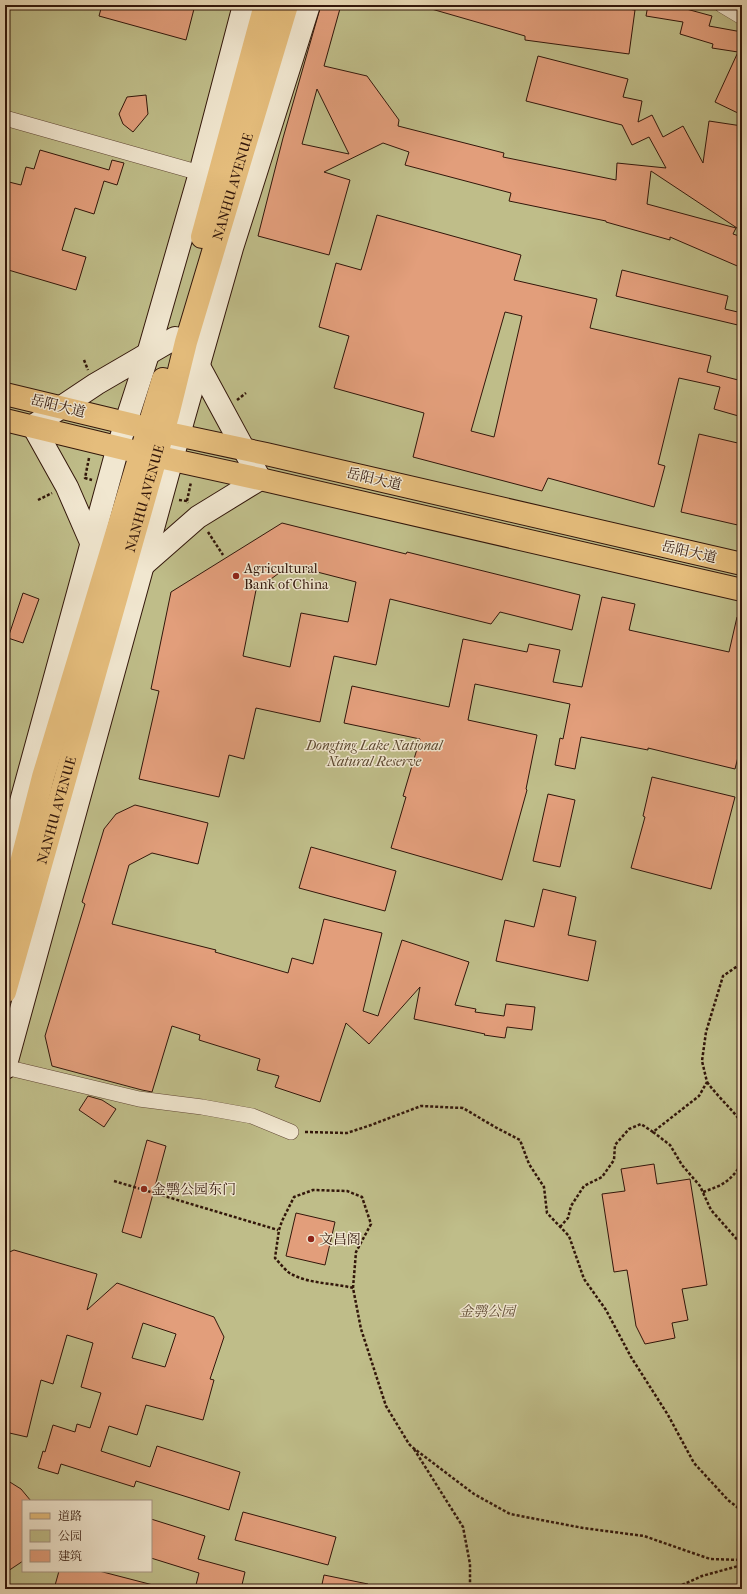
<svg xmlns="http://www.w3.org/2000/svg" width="747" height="1594" viewBox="0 0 747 1594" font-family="'IM FELL French Canon','Noto Serif SC',serif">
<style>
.green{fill:#bfbd89;stroke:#786a4a;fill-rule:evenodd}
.building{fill:#e29e7b;stroke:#32160a;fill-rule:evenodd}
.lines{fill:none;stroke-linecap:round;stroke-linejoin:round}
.street-casing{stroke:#604735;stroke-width:16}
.secondary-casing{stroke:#32160a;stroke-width:24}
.primary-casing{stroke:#32160a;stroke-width:24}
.path{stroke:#32160a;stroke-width:2.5;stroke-dasharray:3 2;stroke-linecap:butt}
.street{stroke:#f1e7d0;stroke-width:15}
.secondary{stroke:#f1e7d0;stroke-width:22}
.primary{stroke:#e5bd7c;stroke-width:22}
.poi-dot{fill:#8f2418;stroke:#f1e7d0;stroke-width:1.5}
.labels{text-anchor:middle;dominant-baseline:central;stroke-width:3;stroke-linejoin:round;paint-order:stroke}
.street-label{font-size:14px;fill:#32160a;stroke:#f1e7d0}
.poi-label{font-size:14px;fill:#32160a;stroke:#f1e7d0;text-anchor:start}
.park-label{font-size:14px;font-style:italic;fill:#5c4830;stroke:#f1e7d0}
</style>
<rect width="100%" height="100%" fill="#eadab7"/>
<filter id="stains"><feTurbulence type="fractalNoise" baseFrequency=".005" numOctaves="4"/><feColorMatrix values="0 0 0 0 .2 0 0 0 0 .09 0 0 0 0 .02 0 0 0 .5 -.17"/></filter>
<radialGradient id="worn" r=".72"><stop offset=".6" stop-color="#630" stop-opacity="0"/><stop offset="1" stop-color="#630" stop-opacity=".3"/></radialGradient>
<!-- green -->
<path class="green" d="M5 5H742V1589H5ZM23 1501H151V1571H23Z"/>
<!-- building -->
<g class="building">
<path d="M102 5H195L186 40 99 16Z"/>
<path d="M321 5H341L324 66 367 76 399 120 398 126 504 153 503 157 616 180 617 163 666 168 649 137 632 145 622 125 526 101 538 56 628 79 623 97 642 101 638 122 652 115 663 137 683 126 703 163 709 121 742 126V219L737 228 651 171 647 204 736 228 733 234 742 237V268L670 237V240L606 222V221L509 201 511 193 405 165 409 152 383 143 324 172 350 180 329 255 258 236 283 138ZM317 89 349 154 302 144Z"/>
<path d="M429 5H599L635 10 629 54 525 40V36L428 8Z"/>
<path d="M648 5H680L679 7 712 16 709 26 742 32V115L715 102 738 52 712 48 713 44 680 34 683 22 646 16Z"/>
<path d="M146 95 148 114 133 132 123 124 119 114 127 97Z"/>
<path d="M40 150 109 170 112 160 124 163 117 185 104 181 94 214 75 208 62 250 86 257 76 290 5 269V181L21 185 26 167 34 169Z"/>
<path d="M377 215 521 255 514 280 597 299 590 328 711 356 707 372 742 381V417L714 409 720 387 679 378 658 464 665 466 654 507 548 478 542 491 413 457 424 413 334 388 349 336 319 327 336 263 361 270ZM505 312 522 316 494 437 471 431Z"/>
<path d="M622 270 728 296 725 309 742 313V326L616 296Z"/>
<path d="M699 434 742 444V526L681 512Z"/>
<path d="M282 523 406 554 407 552 580 595 572 630 500 612 491 624 390 599 376 665 334 656 320 722 256 708 244 759 229 755 219 797 139 779 159 691 151 689 171 592ZM290 565 356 582 348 622 301 613 290 667 243 656 256 590Z"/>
<path d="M23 593 39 599 23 643 8 638Z"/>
<path d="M602 597 635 604 629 630 729 652 737 617H742V741L735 769 648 748V750L581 737 575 769 555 765 560 738 563 739 570 704 475 684 468 720 537 735 526 789 527 790 502 880 391 848 406 797 403 796 420 739 344 723 352 686 449 707 463 639 527 652 529 644 560 650 553 682 582 687Z"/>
<path d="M652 777 735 797 711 889 631 868 645 817 643 816Z"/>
<path d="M548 794 575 800 560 867 533 861Z"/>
<path d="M135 805 208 823 198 864 152 853 129 865 112 924 216 950 215 952 288 973 292 958 313 964 324 919 382 933 363 1011 378 1016 402 940 469 962 455 1005 476 1009 475 1012 504 1016 506 1004 535 1007 532 1030 507 1027 505 1038 484 1035 485 1034 414 1019 420 987 369 1044 346 1023 320 1102 275 1087 279 1076 257 1070 260 1059 199 1040 200 1035 172 1026 152 1092 142 1090 52 1066 45 1036 85 904 82 902 104 829 116 814Z"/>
<path d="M311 847 396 871 385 911 299 888Z"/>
<path d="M543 889 576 897 568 935 596 941 588 981 496 961 505 920 534 927Z"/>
<path d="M88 1096 102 1100 116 1109 104 1127 79 1110Z"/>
<path d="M147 1140 166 1146 141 1238 122 1232Z"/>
<path d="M654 1164 657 1184 690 1179 707 1285 682 1289 688 1320 672 1323 675 1338 645 1344 636 1326 627 1270 614 1272 602 1194 625 1191 621 1169Z"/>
<path d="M296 1213 335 1222 325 1265 286 1256Z"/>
<path d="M14 1250 97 1274 87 1310 117 1283 214 1317 224 1337 210 1379 214 1380 203 1420 146 1405 137 1435 109 1426 101 1451 150 1467 157 1446 240 1472 229 1510 136 1481 134 1487 61 1464 58 1474 38 1468 43 1451 45 1452 53 1425 75 1432 77 1424 90 1428 101 1393 81 1387 93 1343 67 1335 53 1384 41 1380 27 1437 5 1432V1254ZM143 1323 176 1334 165 1367 132 1358Z"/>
<path d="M5 1479 21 1489 31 1501H23V1561L5 1573Z"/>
<path d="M243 1512 336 1537 328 1565 235 1540Z"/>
<path d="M151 1519 205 1536 198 1559 245 1572 241 1589H195L199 1573 151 1558Z"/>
<path d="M59 1571H99L153 1585 152 1589H54Z"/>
<path d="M324 1575 368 1584 367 1589H321Z"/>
</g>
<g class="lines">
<defs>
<g id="street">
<path d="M722 5 742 17"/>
<path d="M5 118 200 173"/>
<path d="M5 1067 139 1099 202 1107 252 1116 291 1132"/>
</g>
<g id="secondary">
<path d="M94 549 67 487 33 426 96 384 175 338"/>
<path d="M141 567 198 517 260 479 195 359"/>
<path d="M5 860 118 447 148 354 200 173 244 5"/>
<path d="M5 1068 172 459 232 248 309 5"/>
</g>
<g id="primary">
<path d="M202 237 265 5"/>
<path d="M5 394 163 432 266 454 742 564"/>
<path d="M5 420 141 453 260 479 742 590"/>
<path d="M5 925 43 777 163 379"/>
<path id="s1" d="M5 992 168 415 186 342 287 5"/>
</g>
</defs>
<!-- street casing -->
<use href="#street" class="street-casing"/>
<!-- secondary casing -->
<use href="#secondary" class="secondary-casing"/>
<!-- primary casing -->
<use href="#primary" class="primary-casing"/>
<!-- path -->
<g class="path">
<path d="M84 360 88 370"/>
<path d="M237 400 246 393"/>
<path d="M89 458 85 478 92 480"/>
<path d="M38 500 52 493"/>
<path d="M179 500 187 501 188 503"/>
<path d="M187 501 191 482"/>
<path d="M208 532 223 555"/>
<path d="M707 1082C718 1097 731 1108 742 1123"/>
<path d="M305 1132 347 1133 371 1125 421 1106 463 1108 495 1127 520 1140 529 1164 544 1187 547 1213 569 1236 584 1279 606 1310 631 1357 668 1415 694 1463 728 1500 742 1511"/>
<path d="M653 1132 670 1145 682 1165 700 1186 711 1210 742 1245"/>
<path d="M114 1181 278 1230"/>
<path d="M703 1192C723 1185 730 1182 742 1163"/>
<path d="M560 1227 568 1218 571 1206 584 1186 602 1177 614 1160 615 1145 629 1129 641 1124 653 1132 699 1096 707 1082 702 1061 706 1032 723 976 742 963"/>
<path d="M353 1288 356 1252 371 1224 362 1197 347 1191 313 1190 294 1197 282 1221 279 1230 275 1258C280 1263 286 1272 293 1275 312 1284 333 1283 353 1288L361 1329 386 1406 409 1444 412 1447 474 1494 510 1514 583 1528 644 1536 710 1559 742 1560"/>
<path d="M414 1449 463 1527 470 1564V1589"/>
<path d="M673 1589 702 1576 742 1565"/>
</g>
<!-- street -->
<use href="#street" class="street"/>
<!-- secondary -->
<use href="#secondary" class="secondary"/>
<!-- primary -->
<use href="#primary" class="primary"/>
</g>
<!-- markers -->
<g class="poi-dot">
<circle cx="236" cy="576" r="4"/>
<circle cx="144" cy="1189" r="4"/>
<circle cx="311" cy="1239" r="4"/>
</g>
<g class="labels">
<!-- street labels -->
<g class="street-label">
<text stroke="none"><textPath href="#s1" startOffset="837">NANHU AVENUE</textPath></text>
<text transform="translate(58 406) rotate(14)">岳阳大道</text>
<text transform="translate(374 479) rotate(13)">岳阳大道</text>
<text stroke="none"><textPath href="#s1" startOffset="513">NANHU AVENUE</textPath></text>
<text transform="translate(689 552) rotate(13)">岳阳大道</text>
<text stroke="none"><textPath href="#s1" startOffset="189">NANHU AVENUE</textPath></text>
</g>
<!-- poi labels -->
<g class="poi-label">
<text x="244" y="568">Agricultural<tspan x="244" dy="16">Bank of China</tspan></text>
<text x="152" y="1189">金鹗公园东门</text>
<text x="319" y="1239">文昌阁</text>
</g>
<!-- park labels -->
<g class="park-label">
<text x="374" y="745">Dongting Lake National<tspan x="374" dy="16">Natural Reserve</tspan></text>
<text x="487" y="1311">金鹗公园</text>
</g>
</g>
<!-- margin -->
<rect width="747" height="1594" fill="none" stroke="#eadab7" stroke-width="20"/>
<rect x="6" y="6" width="735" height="1582" fill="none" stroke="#32160a" stroke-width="2"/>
<rect x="10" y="10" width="727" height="1574" fill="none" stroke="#32160a"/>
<!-- legend -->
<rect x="22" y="1500" width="130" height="72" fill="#f1e7d0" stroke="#a59381"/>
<rect x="30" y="1513" width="20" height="6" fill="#e5bd7c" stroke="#a59381"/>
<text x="58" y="1520" font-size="12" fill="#32160a">道路</text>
<rect x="30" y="1530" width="20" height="12" fill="#bfbd89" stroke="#a59381"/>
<text x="58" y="1540" font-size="12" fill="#32160a">公园</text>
<rect x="30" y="1550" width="20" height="12" fill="#e29e7b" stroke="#a59381"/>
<text x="58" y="1560" font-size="12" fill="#32160a">建筑</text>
<rect width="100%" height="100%" filter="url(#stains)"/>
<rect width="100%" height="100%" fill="url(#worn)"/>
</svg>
